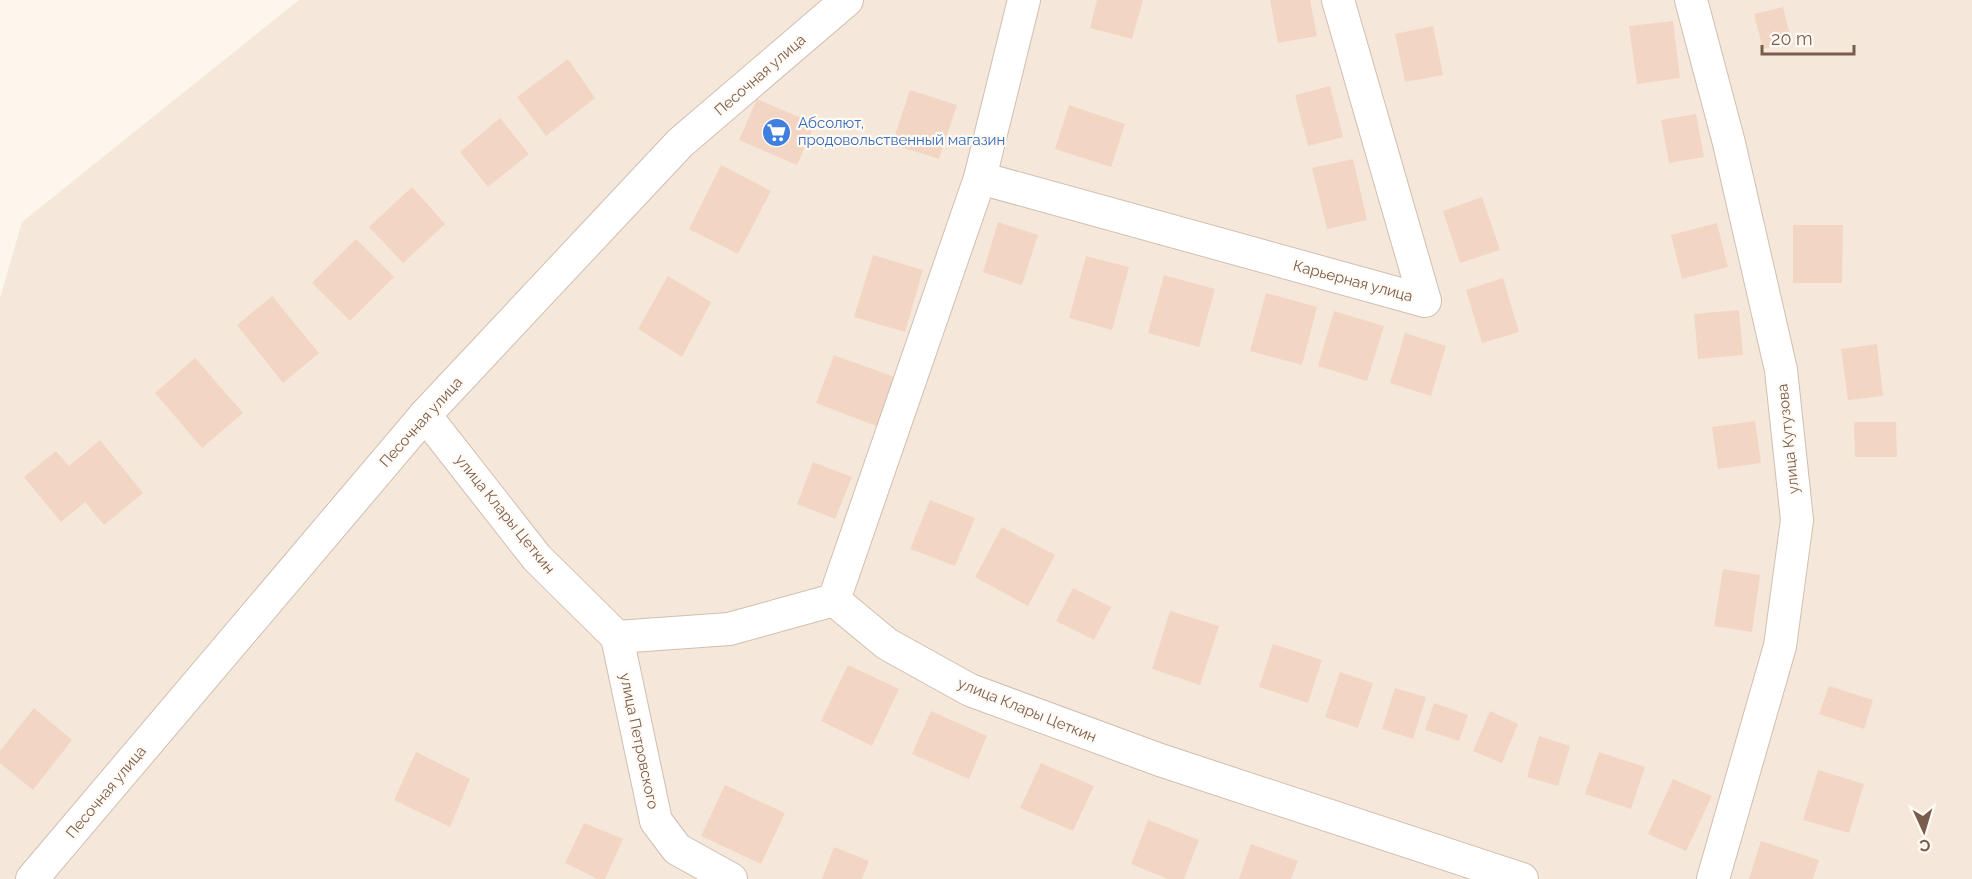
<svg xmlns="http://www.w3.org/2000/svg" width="1972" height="879" viewBox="0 0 1972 879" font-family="Raleway,sans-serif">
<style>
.residential{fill:#f5e8da}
.building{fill:#f3d5c3}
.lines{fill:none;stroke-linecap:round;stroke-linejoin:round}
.minor-casing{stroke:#d1beb0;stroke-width:34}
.minor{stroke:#fff;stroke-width:32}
.labels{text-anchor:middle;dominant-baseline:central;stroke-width:4.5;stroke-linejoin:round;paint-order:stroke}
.street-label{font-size:15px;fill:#7a5c4d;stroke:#fffaf3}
.shop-label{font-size:15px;fill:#366cbe;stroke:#fffaf3;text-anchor:start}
</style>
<rect width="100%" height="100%" fill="#fdf6ec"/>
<!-- residential -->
<path class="residential" d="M299 0H1972V879H0V298L22 222Z"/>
<!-- building -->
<g class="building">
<path d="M1097 0H1143L1132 39 1090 28Z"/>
<path d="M1270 0H1310L1317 36 1278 43Z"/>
<path d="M1783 7 1792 42 1763 49 1754 14Z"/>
<path d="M1673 21 1680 78 1637 84 1629 26Z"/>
<path d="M1433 26 1443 75 1405 82 1395 34Z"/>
<path d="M568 59 595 98 546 136 517 97Z"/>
<path d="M1330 86 1343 137 1308 146 1295 95Z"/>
<path d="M910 90 957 105 939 159 892 144Z"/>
<path d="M757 99 815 124 797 165 739 140Z"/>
<path d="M1069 105 1125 124 1111 167 1055 149Z"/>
<path d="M1696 114 1704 157 1669 163 1661 120Z"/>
<path d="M500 118 529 154 488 187 460 152Z"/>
<path d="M1353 159 1367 220 1327 229 1312 168Z"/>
<path d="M721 165 771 191 738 254 689 229Z"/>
<path d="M412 187 445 224 403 263 369 227Z"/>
<path d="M1482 197 1500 250 1460 263 1443 211Z"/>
<path d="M998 222 1038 235 1022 285 983 272Z"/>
<path d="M1717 223 1728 267 1682 279 1671 235Z"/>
<path d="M1793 225H1843L1842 283H1793Z"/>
<path d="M356 239 394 277 350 321 312 283Z"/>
<path d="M873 255 923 270 905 332 854 317Z"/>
<path d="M1086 256 1129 267 1112 330 1069 318Z"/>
<path d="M1164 275 1215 289 1199 347 1148 333Z"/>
<path d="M668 276 711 302 682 357 638 329Z"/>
<path d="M1503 278 1519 332 1482 343 1466 290Z"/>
<path d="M1266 293 1317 307 1302 365 1250 351Z"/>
<path d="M272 296 319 353 283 383 237 325Z"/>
<path d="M1739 310 1743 355 1698 359 1694 314Z"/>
<path d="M1334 311 1384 326 1367 381 1318 366Z"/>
<path d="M1405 333 1446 346 1431 396 1390 383Z"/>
<path d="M1877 344 1883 396 1848 400 1841 349Z"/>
<path d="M834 355 897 378 879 427 816 403Z"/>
<path d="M195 358 243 413 202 448 155 393Z"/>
<path d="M1755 421 1761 463 1718 469 1712 427Z"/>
<path d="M1854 422H1896L1897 457H1855Z"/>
<path d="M100 440 143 493 104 525 85 502 61 522 24 477 56 451 69 466Z"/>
<path d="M813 462 852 477 835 519 797 504Z"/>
<path d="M930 500 975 518 955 566 910 549Z"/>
<path d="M1002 527 1055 555 1028 606 975 577Z"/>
<path d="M1723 569 1760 575 1752 632 1714 626Z"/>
<path d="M1073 588 1111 607 1094 640 1056 621Z"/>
<path d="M1170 611 1219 626 1200 685 1152 669Z"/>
<path d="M1273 644 1322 660 1308 703 1259 687Z"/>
<path d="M848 665 899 689 872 746 821 721Z"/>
<path d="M1340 672 1373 683 1358 728 1325 717Z"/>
<path d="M1829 686 1873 700 1864 729 1819 714Z"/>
<path d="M1395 688 1426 697 1413 739 1382 729Z"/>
<path d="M1434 703 1468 715 1459 741 1425 730Z"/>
<path d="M34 708 72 740 33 790 0 763V751Z"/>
<path d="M931 711 987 736 969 779 912 754Z"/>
<path d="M1490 711 1518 724 1502 763 1473 751Z"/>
<path d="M1539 736 1570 746 1558 786 1527 777Z"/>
<path d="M416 752 470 779 450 827 394 800Z"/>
<path d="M1599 752 1645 767 1631 809 1585 794Z"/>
<path d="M1041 763 1094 786 1073 831 1020 808Z"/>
<path d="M1818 770 1864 784 1849 833 1803 820Z"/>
<path d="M1673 779 1712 796 1686 851 1648 834Z"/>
<path d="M725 785 785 813 761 864 701 836Z"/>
<path d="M1148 820 1199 840 1184 879H1168L1131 864Z"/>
<path d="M584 823 623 839 605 879H598L565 863Z"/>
<path d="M1761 841 1819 860 1813 879H1749Z"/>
<path d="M1251 844 1298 861 1291 879H1239Z"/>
<path d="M834 847 869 861 862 879H822Z"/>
</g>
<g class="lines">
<defs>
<g id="minor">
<path d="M1691 0 1729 143 1781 370 1797 520 1780 646 1713 879"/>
<path d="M980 178 1425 301 1338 0"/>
<path d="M425 415 537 558 617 637 729 629 834 600 887 644 970 690 1160 760 1522 879"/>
<path d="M834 600 980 178 1024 0"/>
<path d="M617 637 656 821 677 849 731 879"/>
<path d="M32 879 425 415 680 143 847 0"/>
</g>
</defs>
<!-- minor casing -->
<use href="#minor" class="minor-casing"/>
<!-- minor -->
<use href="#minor" class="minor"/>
</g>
<!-- icons -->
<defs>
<symbol id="supermarket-disc" viewBox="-11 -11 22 22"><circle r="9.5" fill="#3f7fe0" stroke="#fffaf3"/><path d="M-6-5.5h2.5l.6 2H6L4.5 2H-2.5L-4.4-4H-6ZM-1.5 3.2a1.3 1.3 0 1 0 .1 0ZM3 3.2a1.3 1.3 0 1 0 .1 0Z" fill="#fff"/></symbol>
</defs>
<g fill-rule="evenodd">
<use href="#supermarket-disc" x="760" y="116" width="33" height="33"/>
</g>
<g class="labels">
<!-- street labels -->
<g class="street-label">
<text transform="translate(760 75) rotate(-41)">Песочная улица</text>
<text transform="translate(1353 281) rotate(15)">Карьерная улица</text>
<text transform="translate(421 422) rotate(-48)">Песочная улица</text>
<text transform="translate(1788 439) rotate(-96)">улица Кутузова</text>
<text transform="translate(505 514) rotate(51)">улица Клары Цеткин</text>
<text transform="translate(1027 710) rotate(22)">улица Клары Цеткин</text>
<text transform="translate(639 741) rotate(78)">улица Петровского</text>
<text transform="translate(106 792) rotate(-50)">Песочная улица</text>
</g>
<!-- shop labels -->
<g class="shop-label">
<text x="798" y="123">Абсолют,<tspan x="798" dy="17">продовольственный магазин</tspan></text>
</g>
</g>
<!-- north arrow -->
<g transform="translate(1924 831) rotate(176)" stroke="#fffaf3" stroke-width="4.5" paint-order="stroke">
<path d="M0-4.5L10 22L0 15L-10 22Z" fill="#7a5c4d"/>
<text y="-9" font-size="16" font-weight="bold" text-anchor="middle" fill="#7a5c4d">С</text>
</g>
<!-- scale -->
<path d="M1762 45v9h92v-9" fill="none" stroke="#7a5c4d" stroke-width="3"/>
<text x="1771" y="45" font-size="18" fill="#7a5c4d" stroke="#fffaf3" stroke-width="4.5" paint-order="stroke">20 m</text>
</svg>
